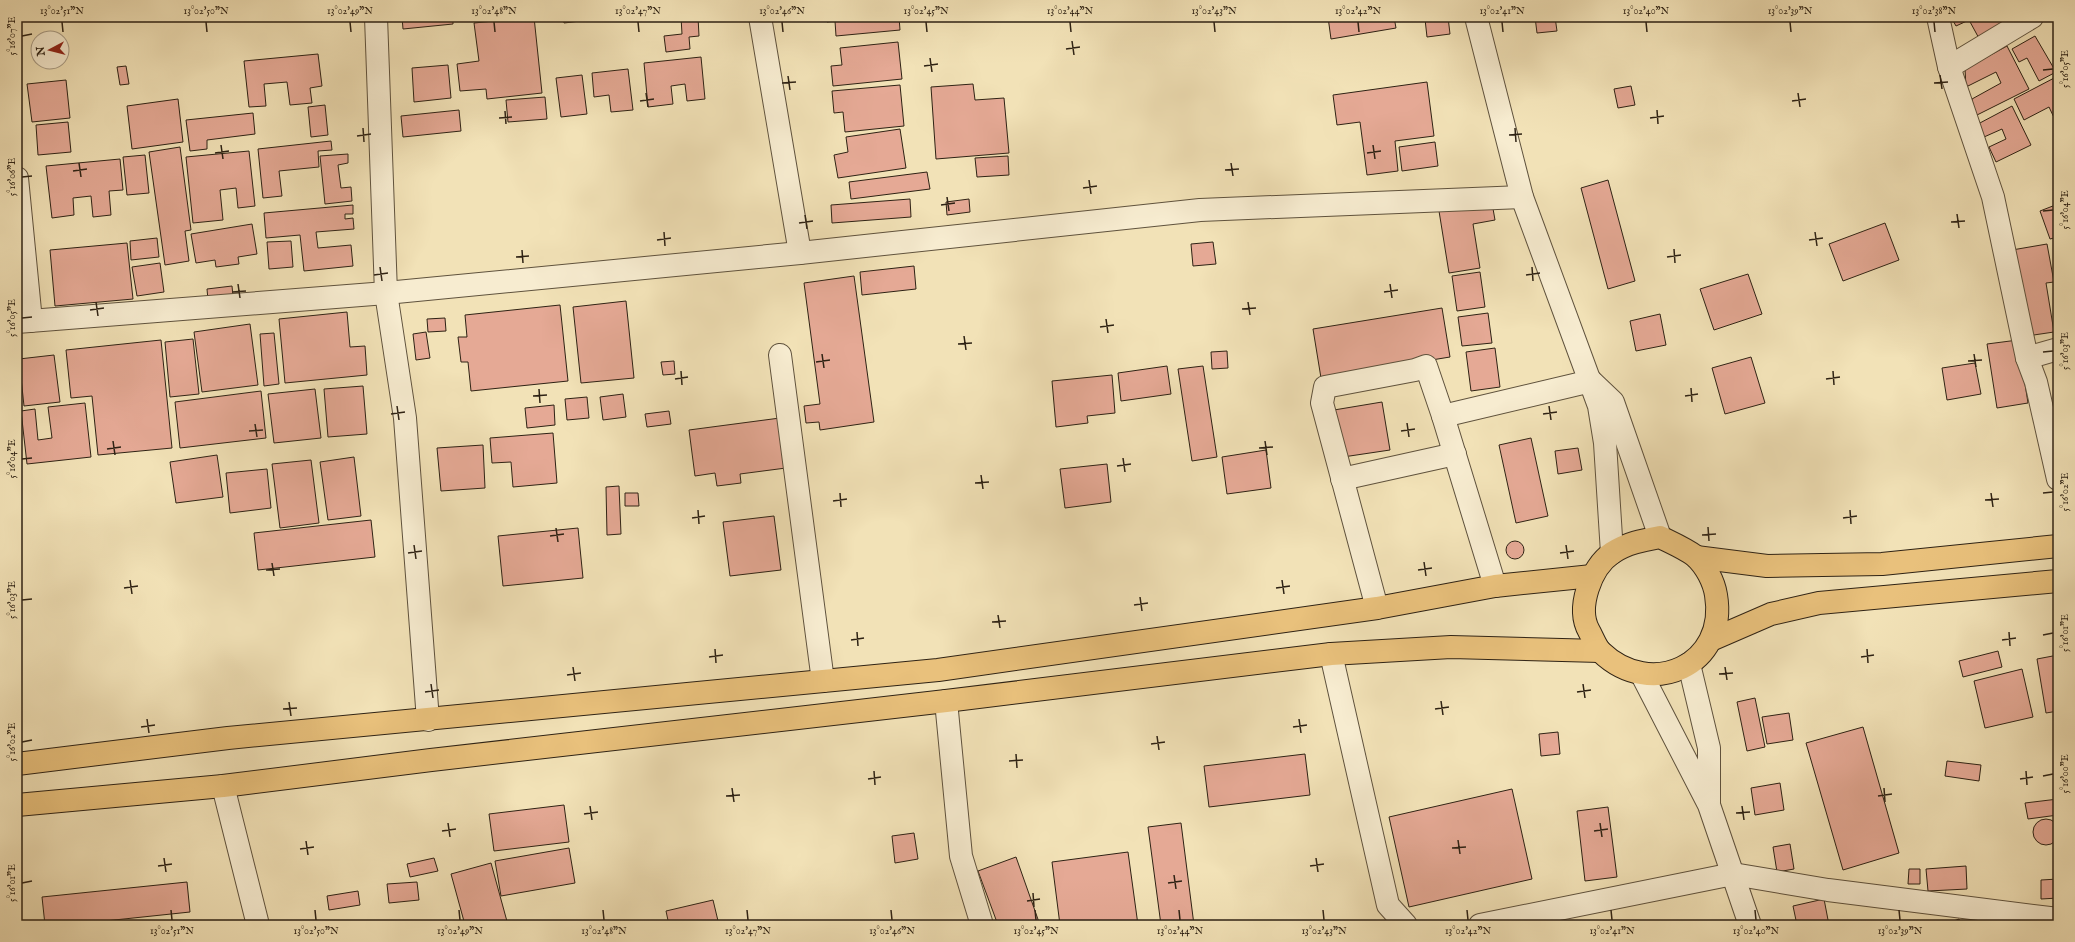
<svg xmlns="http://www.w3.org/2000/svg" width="2075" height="942" viewBox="0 0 2075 942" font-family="'IM FELL English',serif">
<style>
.building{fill:#e5a995;stroke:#2e2214}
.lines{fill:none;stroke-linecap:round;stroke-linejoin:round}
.minor-casing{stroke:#5f523d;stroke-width:24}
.major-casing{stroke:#2e2214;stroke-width:24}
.minor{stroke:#f7ecd0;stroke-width:22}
.major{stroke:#e9c17c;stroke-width:22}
.ticks{fill:none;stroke:#2e2214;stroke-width:1.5}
.neatline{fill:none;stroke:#2e2214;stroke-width:1.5}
.ticks-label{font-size:10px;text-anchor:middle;fill:#2e2214}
</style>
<rect width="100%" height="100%" fill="#f2e2b7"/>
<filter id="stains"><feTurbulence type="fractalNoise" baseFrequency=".005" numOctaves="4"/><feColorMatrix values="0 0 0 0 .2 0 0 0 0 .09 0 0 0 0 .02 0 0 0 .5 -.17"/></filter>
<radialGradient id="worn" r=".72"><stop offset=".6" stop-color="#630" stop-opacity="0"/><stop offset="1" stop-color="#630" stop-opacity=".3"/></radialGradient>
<!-- building -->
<g class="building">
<path d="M402 17H453V24L403 29Z"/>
<path d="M534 17 542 93 487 99 486 89 460 91 457 64 479 61 474 23Z"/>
<path d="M563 17H613L564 23Z"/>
<path d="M681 17H698L699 36 689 37 690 49 666 52 664 36 682 34Z"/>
<path d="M826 17H899L900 30 836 36 835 21 827 22Z"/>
<path d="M1328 17H1394L1396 28 1331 39Z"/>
<path d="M1448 17 1450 34 1427 37 1425 19Z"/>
<path d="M1535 17H1555L1557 31 1537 33Z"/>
<path d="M1951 17H1998L2004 29 1981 42 1969 20 1956 26Z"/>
<path d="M2035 36 2056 72 2039 81 2027 58 2019 62 2012 49Z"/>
<path d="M898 42 902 79 833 86 831 66 842 65 840 48Z"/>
<path d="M2007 46 2029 89 1975 116 1972 99 2001 83 1996 72 1966 87 1965 69Z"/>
<path d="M318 54 322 86 310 88 312 103 290 105 287 82 264 84 266 106 249 107 244 61Z"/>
<path d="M701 57 705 99 687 101 685 84 671 86 673 104 648 107 644 63Z"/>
<path d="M448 65 451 98 414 102 412 68Z"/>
<path d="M126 66 129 84 120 85 117 67Z"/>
<path d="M628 69 633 110 611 112 609 95 594 97 592 73Z"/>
<path d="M582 75 587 114 561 117 556 78Z"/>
<path d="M2058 76V126L2049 107 2024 120 2014 99Z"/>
<path d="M66 80 70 118 32 122 27 84Z"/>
<path d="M1427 82 1434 136 1395 141 1398 171 1367 175 1360 122 1337 125 1333 95Z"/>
<path d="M973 84 975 100 1004 98 1009 153 936 159 931 87Z"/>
<path d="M900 85 904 126 845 132 843 112 834 113 832 91Z"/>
<path d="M1631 86 1635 105 1618 108 1614 89Z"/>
<path d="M545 97 547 119 508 122 506 100Z"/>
<path d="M178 99 183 142 132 149 127 106Z"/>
<path d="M325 105 328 135 311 137 308 107Z"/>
<path d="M2012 106 2031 145 1996 162 1989 147 2006 139 2002 129 1984 137 1978 124Z"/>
<path d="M459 110 461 131 403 137 401 116Z"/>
<path d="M253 113 255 134 207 140V149L190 151 186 120Z"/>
<path d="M68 122 71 152 38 155 36 125Z"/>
<path d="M900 129 906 168 838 178 834 155 848 152 846 137Z"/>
<path d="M331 141 332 150 318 151 319 167 279 171 282 196 263 198 258 149Z"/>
<path d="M1435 142 1438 166 1402 171 1399 147Z"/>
<path d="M180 147 191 230 185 231 189 261 165 265 149 152Z"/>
<path d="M249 151 255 206 238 208 236 188 220 190 223 220 193 223 186 157Z"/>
<path d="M348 154V163L338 165 341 188 351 187 352 201 325 204 320 156Z"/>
<path d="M145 155 149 193 127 195 123 157Z"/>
<path d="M1008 156 1009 175 977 177 975 158Z"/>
<path d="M120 159 123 190 109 191 111 215 93 217 91 196 73 198 74 215 52 218 46 166Z"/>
<path d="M927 172 930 189 851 199 849 182Z"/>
<path d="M1608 180 1635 281 1608 289 1581 188Z"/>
<path d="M910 199 911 217 832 223 831 205Z"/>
<path d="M969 199 970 212 947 215 946 202Z"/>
<path d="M1492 203 1495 220 1473 224 1480 268 1449 273 1439 211Z"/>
<path d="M2058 204V237L2050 239 2040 211Z"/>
<path d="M353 205V214H345V219L353 218 354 229 316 232 318 248 351 245 353 266 304 271 300 235 266 238 264 213Z"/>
<path d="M1885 223 1899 260 1843 281 1829 244Z"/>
<path d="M252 224 257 254 238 257 239 264 216 267 215 260 196 263 191 234Z"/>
<path d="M157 238 159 257 131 260 130 241Z"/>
<path d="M291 241 293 267 269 269 267 242Z"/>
<path d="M1213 242 1216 264 1193 266 1191 244Z"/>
<path d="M127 243 133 299 55 306 50 250Z"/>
<path d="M2047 244 2054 282 2046 283 2054 332 2027 336 2012 250Z"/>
<path d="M160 263 164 292 137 296 132 267Z"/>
<path d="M914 266 916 289 862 295 860 272Z"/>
<path d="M1480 272 1485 307 1457 311 1452 276Z"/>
<path d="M1748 274 1762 314 1714 330 1700 289Z"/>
<path d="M854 276 874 422 820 430 819 422 806 423 804 406 820 404 804 283Z"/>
<path d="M232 286 233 296 208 300 207 289Z"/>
<path d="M626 301 634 378 581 383 573 307Z"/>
<path d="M560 305 568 381 471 391 468 362H461L458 337H467L465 315Z"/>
<path d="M1442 308 1450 357 1321 378 1313 329Z"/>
<path d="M347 312 350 347 365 346 367 375 285 383 279 319Z"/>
<path d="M1488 313 1492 343 1462 346 1458 317Z"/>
<path d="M1660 314 1666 345 1636 351 1630 321Z"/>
<path d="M445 318 446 331 428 332 427 319Z"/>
<path d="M250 324 258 385 202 392 194 332Z"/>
<path d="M426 332 430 358 416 360 413 334Z"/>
<path d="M274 333 279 384 264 386 260 334Z"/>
<path d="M193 339 199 394 170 397 165 342Z"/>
<path d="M161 340 172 448 98 455 92 396 71 398 66 350Z"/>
<path d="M2018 340 2028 403 1997 408 1987 344Z"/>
<path d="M1495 348 1500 387 1471 391 1466 352Z"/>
<path d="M1227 351 1228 368 1212 369 1211 352Z"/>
<path d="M54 355 60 402 24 406 19 359Z"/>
<path d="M1751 357 1765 403 1725 414 1712 368Z"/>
<path d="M674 361 675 374 663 375 661 362Z"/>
<path d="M1975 363 1981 394 1947 400 1942 368Z"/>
<path d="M1167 366 1171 394 1121 401 1118 373Z"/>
<path d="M1203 366 1217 457 1192 461 1178 369Z"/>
<path d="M1112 375 1115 413 1087 416 1088 423 1056 427 1052 381Z"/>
<path d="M363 386 367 434 328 437 324 389Z"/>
<path d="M315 389 321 438 274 443 268 394Z"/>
<path d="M261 391 266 438 180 448 175 402Z"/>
<path d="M623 394 626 417 603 420 600 397Z"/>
<path d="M587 397 589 418 567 420 565 399Z"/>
<path d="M1382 402 1390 450 1343 457 1334 410Z"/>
<path d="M85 403 91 457 27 464 21 411 35 409 38 440 52 438 48 407Z"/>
<path d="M554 405 555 425 527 428 525 408Z"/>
<path d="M669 411 671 424 647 427 645 414Z"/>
<path d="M780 418 786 468 740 474 741 483 717 486 715 473 695 476 689 430Z"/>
<path d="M553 433 557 483 513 487 511 462 492 463 490 438Z"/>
<path d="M1531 438 1548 516 1516 523 1499 445Z"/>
<path d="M483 445 485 488 441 491 437 448Z"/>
<path d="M1578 448 1582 470 1558 474 1555 451Z"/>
<path d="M1266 450 1271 488 1227 494 1222 457Z"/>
<path d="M217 455 223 497 176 503 170 462Z"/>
<path d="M354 457 361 516 328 520 320 462Z"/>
<path d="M311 460 319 523 280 528 272 464Z"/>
<path d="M1107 464 1111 502 1065 508 1060 469Z"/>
<path d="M267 469 271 508 230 513 226 473Z"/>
<path d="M619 486 621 534 607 535 606 487Z"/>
<path d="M625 493H638L639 506H625Z"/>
<path d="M774 516 781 570 730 576 723 522Z"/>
<path d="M371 520 375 557 258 570 254 533Z"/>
<path d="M578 528 583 578 503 586 498 536Z"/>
<circle cx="1515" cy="550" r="9"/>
<path d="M1998 651 2002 667 1963 677 1959 661Z"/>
<path d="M2058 655V711L2046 713 2037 659Z"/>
<path d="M2022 669 2033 717 1985 728 1974 681Z"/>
<path d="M1755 698 1765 747 1747 751 1737 702Z"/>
<path d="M1789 713 1793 740 1767 744 1762 717Z"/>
<path d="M1863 727 1899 853 1843 870 1806 743Z"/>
<path d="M1558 732 1560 754 1541 756 1539 734Z"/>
<path d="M1305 754 1310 795 1209 807 1204 766Z"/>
<path d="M1947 761 1981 765 1979 781 1945 776Z"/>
<path d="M1780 783 1784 810 1755 815 1751 788Z"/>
<path d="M1512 789 1532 879 1409 907 1389 817Z"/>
<path d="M2058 799V815L2028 819 2025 803Z"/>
<path d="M564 805 569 842 494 851 489 814Z"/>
<path d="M1608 807 1617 877 1585 881 1577 811Z"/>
<circle cx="2046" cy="832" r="13"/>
<path d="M1181 823 1194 925H1161L1148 827Z"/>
<path d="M914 833 918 859 895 863 892 836Z"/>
<path d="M1790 844 1794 869 1777 872 1773 847Z"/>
<path d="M569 848 575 883 501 896 495 861Z"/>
<path d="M1128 852 1138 925H1060L1052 862Z"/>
<path d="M1016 857 1040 925H998L978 871Z"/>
<path d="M434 858 438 871 410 877 407 864Z"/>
<path d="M491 863 508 925H465L451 874Z"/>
<path d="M1966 866 1967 889 1928 891 1926 869Z"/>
<path d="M1909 869H1920V884H1908Z"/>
<path d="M2058 879V898L2041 899V880Z"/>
<path d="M187 882 190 912 67 925H45L42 897Z"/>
<path d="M417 882 419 900 389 903 387 884Z"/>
<path d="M358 891 360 905 329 910 327 896Z"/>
<path d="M1824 899 1829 925H1797L1793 906Z"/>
<path d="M713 900 719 925H669L666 911Z"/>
<path d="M1959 919 1961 925H1943Z"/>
</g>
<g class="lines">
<defs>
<g id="minor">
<path d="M376 17 386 293 405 418 428 720"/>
<path d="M760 17 800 253"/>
<path d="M1476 17 1522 197 1599 406 1605 443 1612 553"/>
<path d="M1938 17 1949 67 1993 197 2027 358 2036 382 2058 479"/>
<path d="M1949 67 2032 17"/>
<path d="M17 178 31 321"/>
<path d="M17 322 386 293 800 253 1200 210 1522 197"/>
<path d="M780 355 823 681"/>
<path d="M2027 358 2058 349"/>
<path d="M1593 383 1613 402 1660 537"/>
<path d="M1443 416 1591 381"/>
<path d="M1342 479 1455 454"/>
<path d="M1377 608 1322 403 1325 387 1415 370 1426 366 1443 416 1495 586"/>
<path d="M1331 654 1388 905 1406 925"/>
<path d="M1689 664 1709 748V802"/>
<path d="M1642 675 1709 805 1750 925"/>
<path d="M946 701 961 856 982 925"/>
<path d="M223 786 258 925"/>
<path d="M1480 925 1733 874 1828 890 2058 919"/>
</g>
<g id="major">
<path d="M1660 537C1672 543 1684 548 1695 556 1706 566 1714 582 1716 595 1728 665 1651 700 1601 652 1596 647 1593 638 1589 631 1576 608 1591 567 1612 553 1627 543 1644 540 1660 537Z"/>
<path d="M1696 557 1767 566 1882 564 2058 546"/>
<path d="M1711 640 1771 614 1819 603 2058 581"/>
<path d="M17 764 228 738 938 670 1377 608 1495 586 1592 576"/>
<path d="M17 805 223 786 431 760 946 701 1331 654 1451 647 1600 651"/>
</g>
</defs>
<!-- minor casing -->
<use href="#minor" class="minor-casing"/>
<!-- major casing -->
<use href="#major" class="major-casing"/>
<!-- minor -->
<use href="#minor" class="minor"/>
<!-- major -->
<use href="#major" class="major"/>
</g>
<!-- ticks -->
<path class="ticks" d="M62 22 63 32M206 22 207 32M350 22 351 32M494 22 495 32M638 22 639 32M782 22 783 32M926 22 927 32M1070 22 1071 32M1214 22 1215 32M1358 22 1359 32M1502 22 1503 32M1646 22 1647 32M1790 22 1791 32M1934 22 1935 32M22 36 32 34M1072 41 1074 55M1066 49 1080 47M930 58 932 72M924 66 938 64M2043 70 2053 69M1940 75 1942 89M788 76 790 90M782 83 796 82M1934 83 1948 82M646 93 648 107M1798 93 1800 107M640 101 654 99M1792 101 1806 99M1657 110 1658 124M505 111 506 124M499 118 512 117M1650 118 1664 116M363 128 364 142M1515 128 1516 142M1509 135 1522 134M357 136 371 134M221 145 223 159M1373 145 1375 159M215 153 229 151M1367 153 1381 151M79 163 81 177M1231 163 1233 176M1225 170 1239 169M73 171 87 169M22 177 32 176M1089 180 1091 194M1083 188 1097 186M947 197 949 211M941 205 955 203M2043 211 2053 210M1957 214 1959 228M805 215 807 229M1951 222 1965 221M799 223 813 221M664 232 665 246M1815 232 1817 246M657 240 671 238M1809 240 1823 238M1674 249 1675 263M522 250 523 263M516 257 529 256M1667 257 1681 255M380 267 382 281M1532 267 1533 281M374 275 388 273M1526 275 1540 273M238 284 240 298M1390 284 1392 298M232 292 246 291M1384 292 1398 290M96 302 98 316M1248 302 1250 315M1242 309 1256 308M90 310 104 308M22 318 32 317M1106 319 1108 333M1100 327 1114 325M964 336 966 350M958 344 972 343M2043 352 2053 351M822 354 824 368M1974 354 1976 367M1968 361 1982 360M816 362 830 360M681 371 682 385M1833 371 1834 385M675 379 688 377M1826 379 1840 377M1691 388 1692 402M539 389 540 403M533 396 547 395M1685 396 1698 394M397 406 399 420M1549 406 1551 420M391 414 405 412M1543 414 1557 412M1407 423 1409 437M255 424 257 437M249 431 263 430M1401 431 1415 429M113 441 115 455M1265 441 1267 455M1259 448 1273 447M107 449 121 447M1123 458 1125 472M22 459 32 458M1117 466 1131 464M981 475 983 489M975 483 989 482M840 493 841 507M1991 493 1993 507M2043 493 2053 492M1985 500 1999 499M833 501 847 499M698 510 699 524M1850 510 1851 524M692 518 705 516M1843 518 1857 516M1708 527 1709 541M556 528 558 542M1702 535 1716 534M550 536 564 534M414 545 416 559M1566 545 1568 559M408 553 422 551M1560 553 1574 551M1424 562 1426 576M272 563 274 576M266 570 280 569M1418 570 1432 568M130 580 132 594M1282 580 1284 594M124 588 138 586M1276 588 1290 586M1140 597 1142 611M22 600 32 599M1134 605 1148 603M998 615 1000 628M992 622 1006 621M857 632 858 646M2009 632 2010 646M2043 635 2053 633M851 640 864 638M2002 640 2016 638M715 649 716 663M1867 649 1868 663M709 657 723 655M1861 657 1874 655M573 667 575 681M1725 667 1727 680M1719 674 1733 673M567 675 581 673M431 684 433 698M1583 684 1585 698M425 692 439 690M1577 692 1591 690M1441 701 1443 715M289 702 291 716M283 709 297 708M1435 709 1449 707M147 719 149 733M1299 719 1301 733M141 727 155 725M1293 727 1307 725M1157 736 1159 750M22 742 32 740M1151 744 1165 742M1016 754 1017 768M1009 761 1023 760M874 771 875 785M2026 771 2027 785M2043 776 2053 774M868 779 881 777M2020 779 2033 777M732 788 734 802M1884 788 1885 802M726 796 740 795M1878 796 1892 794M590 806 592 820M1742 806 1744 820M1736 813 1750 812M584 814 598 812M448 823 450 837M1600 823 1602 837M442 831 456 829M1594 831 1608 829M1458 840 1460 854M306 841 308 855M1452 848 1466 847M300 849 314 847M164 858 166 872M1316 858 1318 872M158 866 172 864M1310 866 1324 864M1174 875 1176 889M22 883 32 881M1168 883 1182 881M1033 893 1034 907M1027 901 1040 899M171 910 172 920M315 910 316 920M459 910 460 920M603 910 604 920M747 910 748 920M891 910 892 920M1035 910 1036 920M1179 910 1180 920M1323 910 1324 920M1467 910 1468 920M1611 910 1612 920M1755 910 1756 920M1899 910 1900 920"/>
<!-- margin -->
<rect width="2075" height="942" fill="none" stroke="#f2e2b7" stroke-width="44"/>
<!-- north arrow -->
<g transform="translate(50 50) rotate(263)"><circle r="19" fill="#f7ecd0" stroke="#a79b85"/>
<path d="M0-3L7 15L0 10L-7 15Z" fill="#8f2418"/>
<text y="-6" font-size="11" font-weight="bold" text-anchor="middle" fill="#2e2214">N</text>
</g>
<rect x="22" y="22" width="2031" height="898" class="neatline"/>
<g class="ticks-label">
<text x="62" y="14">13°02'51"N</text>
<text x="206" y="14">13°02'50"N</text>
<text x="350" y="14">13°02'49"N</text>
<text x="494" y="14">13°02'48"N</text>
<text x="638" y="14">13°02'47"N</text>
<text x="782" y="14">13°02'46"N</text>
<text x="926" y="14">13°02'45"N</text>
<text x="1070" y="14">13°02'44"N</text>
<text x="1214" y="14">13°02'43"N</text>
<text x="1358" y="14">13°02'42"N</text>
<text x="1502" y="14">13°02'41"N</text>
<text x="1646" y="14">13°02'40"N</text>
<text x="1790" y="14">13°02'39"N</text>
<text x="1934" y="14">13°02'38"N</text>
<text transform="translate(11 36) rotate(-90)" y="4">5°16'07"E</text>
<text transform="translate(2064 69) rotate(-90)" y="4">5°16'05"E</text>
<text transform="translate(11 177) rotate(-90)" y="4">5°16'06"E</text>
<text transform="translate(2064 210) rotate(-90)" y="4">5°16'04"E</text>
<text transform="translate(11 318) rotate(-90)" y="4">5°16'05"E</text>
<text transform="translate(2064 351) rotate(-90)" y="4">5°16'03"E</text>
<text transform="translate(11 459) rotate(-90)" y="4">5°16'04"E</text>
<text transform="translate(2064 492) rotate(-90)" y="4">5°16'02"E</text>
<text transform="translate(11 600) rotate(-90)" y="4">5°16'03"E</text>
<text transform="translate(2064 633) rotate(-90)" y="4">5°16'01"E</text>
<text transform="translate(11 742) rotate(-90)" y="4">5°16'02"E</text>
<text transform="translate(2064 774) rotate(-90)" y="4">5°16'00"E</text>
<text transform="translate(11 883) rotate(-90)" y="4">5°16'01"E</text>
<text x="172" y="934">13°02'51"N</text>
<text x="316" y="934">13°02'50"N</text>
<text x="460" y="934">13°02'49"N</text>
<text x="604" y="934">13°02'48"N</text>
<text x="748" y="934">13°02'47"N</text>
<text x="892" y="934">13°02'46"N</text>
<text x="1036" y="934">13°02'45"N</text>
<text x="1180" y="934">13°02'44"N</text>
<text x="1324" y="934">13°02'43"N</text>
<text x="1468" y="934">13°02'42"N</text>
<text x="1612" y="934">13°02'41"N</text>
<text x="1756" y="934">13°02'40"N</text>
<text x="1900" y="934">13°02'39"N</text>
</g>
<rect width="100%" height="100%" filter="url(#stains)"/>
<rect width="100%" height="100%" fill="url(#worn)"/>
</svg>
